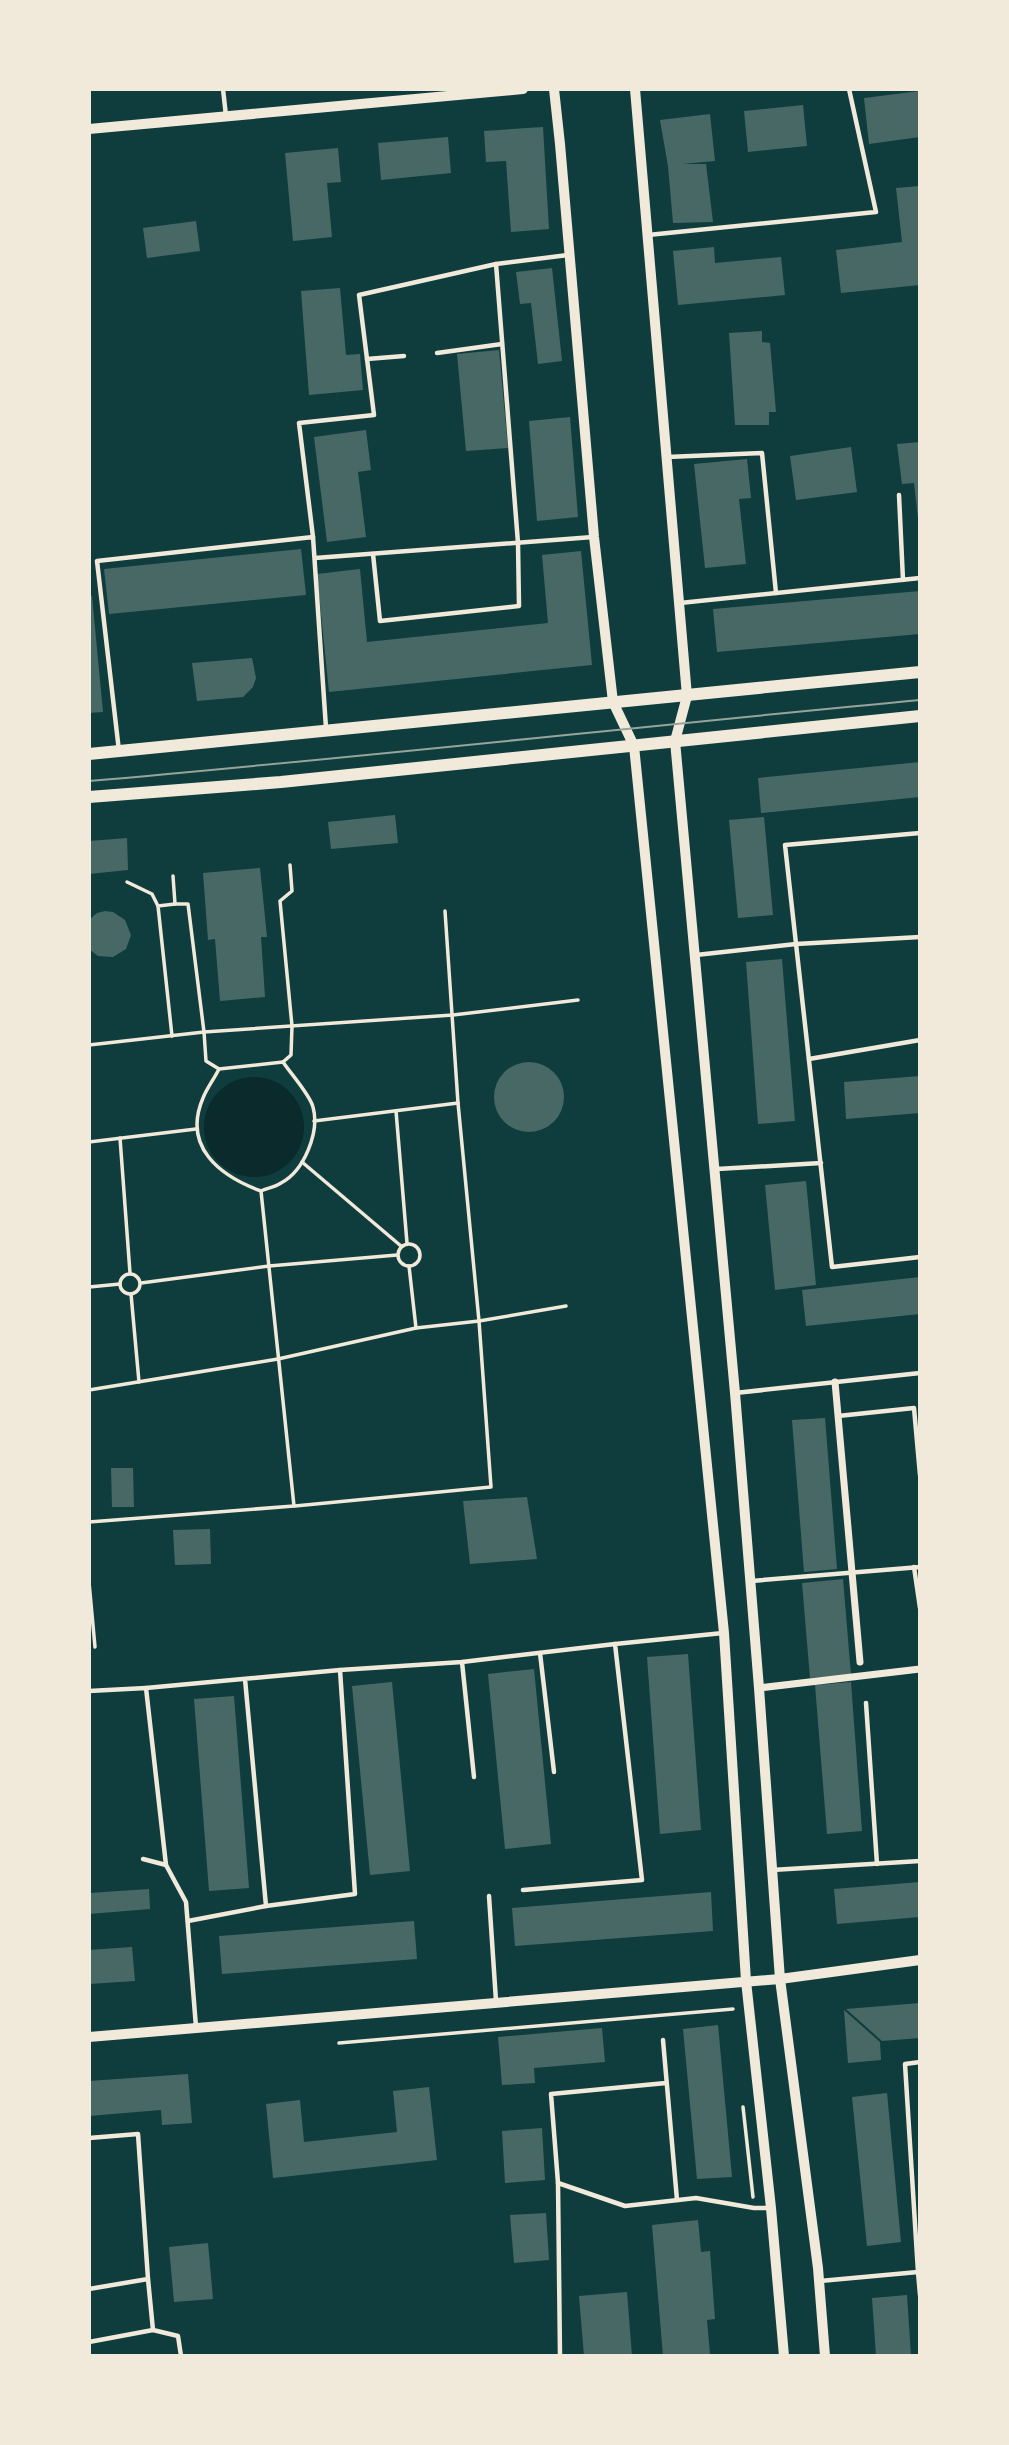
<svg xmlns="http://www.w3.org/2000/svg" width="1009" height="2445" viewBox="0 0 1009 2445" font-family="'Source Sans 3',sans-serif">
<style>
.water{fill:#0a2a2b}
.building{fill:#486865}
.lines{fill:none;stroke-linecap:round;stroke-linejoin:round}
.path{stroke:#f1e9da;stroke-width:3.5}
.service{stroke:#f1e9da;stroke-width:4.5}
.minor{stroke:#f1e9da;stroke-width:7}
.tertiary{stroke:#f1e9da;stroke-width:10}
.secondary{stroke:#f1e9da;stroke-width:12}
.tram{stroke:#97a49c;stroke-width:2}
</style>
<rect width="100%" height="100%" fill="#0f3d3e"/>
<!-- water -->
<circle class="water" cx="254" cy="1127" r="50"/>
<!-- building -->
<g class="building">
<path d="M920 91V137L869 144 864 98Z"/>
<path d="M803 105 807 146 748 152 744 111Z"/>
<path d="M710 114 715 161 682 164H706L713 222 673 223 668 166 660 120Z"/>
<path d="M543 127 549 229 511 232 506 161 486 162 484 131Z"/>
<path d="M448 137 451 173 381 180 378 143Z"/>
<path d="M338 148 341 182 327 183 332 237 293 241 285 153Z"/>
<path d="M920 186V285L841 293 836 250 902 242 896 188Z"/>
<path d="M196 221 200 251 147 258 143 228Z"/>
<path d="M714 247 715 263 781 257 785 295 678 305 673 251Z"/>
<path d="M552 268 562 361 538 364 531 303 520 304 516 272Z"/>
<path d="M340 288 346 355 360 354 363 390 309 395 301 291Z"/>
<path d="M762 331V342L770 343 776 412H769V425H735L729 333Z"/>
<path d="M499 350 508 448 466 451 457 354Z"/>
<path d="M570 417 578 517 537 521 529 421Z"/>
<path d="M366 430 371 470 358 472 366 537 327 542 314 437Z"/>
<path d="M920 442V519H918L914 483 902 484 897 444Z"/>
<path d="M851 447 857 492 796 500 790 456Z"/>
<path d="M747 459 751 498 739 499 746 564 705 568 694 464Z"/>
<path d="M301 549 306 595 109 614 104 569Z"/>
<path d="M581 551 592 665 329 692 317 574 360 569 367 642 548 623 542 555Z"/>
<path d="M920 591V634L717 652 713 609Z"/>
<path d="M89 596H92L103 712 89 713Z"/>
<path d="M252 658 256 678 253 687 243 697 197 701 192 663Z"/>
<path d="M920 762V797L761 813 758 778Z"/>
<path d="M395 815 398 843 331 849 328 822Z"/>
<path d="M764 817 773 915 738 918 729 820Z"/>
<path d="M127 838 128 870 89 874V841Z"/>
<path d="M260 868 267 937H261L265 997 220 1001 215 939 208 940 203 873Z"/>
<path d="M105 911 113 912 125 920 131 935 126 949 113 957 98 956 89 949V920L97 913Z"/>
<path d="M782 959 795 1121 758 1124 746 962Z"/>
<circle cx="529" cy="1097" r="35"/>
<path d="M920 1076V1113L846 1119 844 1082Z"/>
<path d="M806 1181 816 1285 775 1290 765 1185Z"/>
<path d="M920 1277V1314L806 1326 802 1290Z"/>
<path d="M825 1418 837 1569 804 1572 792 1420Z"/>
<path d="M111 1468H133L134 1507H112Z"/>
<path d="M527 1497 537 1559 470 1564 463 1501Z"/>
<path d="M210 1529 211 1564 175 1565 173 1530Z"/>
<path d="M843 1579 851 1675 810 1678 802 1583Z"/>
<path d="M688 1654 701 1830 660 1834 647 1657Z"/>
<path d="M534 1669 551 1844 505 1849 488 1674Z"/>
<path d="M392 1682 410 1871 370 1875 352 1686Z"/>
<path d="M851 1682 862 1831 827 1834 815 1685Z"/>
<path d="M234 1696 249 1888 209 1891 194 1699Z"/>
<path d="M920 1882V1917L837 1924 834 1889Z"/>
<path d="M149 1889 150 1909 89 1914V1893Z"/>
<path d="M711 1892 713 1931 515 1946 512 1908Z"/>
<path d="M414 1921 417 1959 222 1974 219 1936Z"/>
<path d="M132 1947 135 1981 89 1984V1950Z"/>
<path d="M920 2003V2038L882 2041 846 2009Z"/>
<path d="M844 2010 880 2042 881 2060 848 2063Z"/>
<path d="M718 2025 732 2177 697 2179 683 2029Z"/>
<path d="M602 2028 605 2062 534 2068 535 2083 502 2085 498 2037Z"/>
<path d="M188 2074 192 2123 162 2125 161 2110 89 2116V2081Z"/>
<path d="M429 2087 437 2160 273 2178 266 2104 300 2100 304 2142 397 2132 393 2091Z"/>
<path d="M887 2093 901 2242 867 2246 852 2097Z"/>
<path d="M542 2128 545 2180 505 2183 502 2131Z"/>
<path d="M546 2213 549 2260 514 2263 510 2215Z"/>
<path d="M698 2220 701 2252 710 2251 715 2319 707 2320 710 2354 663 2356 652 2225Z"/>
<path d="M208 2243 213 2299 174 2302 169 2247Z"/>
<path d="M627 2292 632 2356H584L579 2296Z"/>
<path d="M907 2295 911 2356H876L872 2298Z"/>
</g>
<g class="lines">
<!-- path -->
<g class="path">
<path d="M173 876 175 904H188L204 1032 453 1015 578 1000"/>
<path d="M127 882 152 894 158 906"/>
<path d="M172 1036 158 906 175 904"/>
<path d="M89 1045 204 1032 206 1061 219 1069"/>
<path d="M283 1062 291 1055 292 1026 280 901 292 891 290 865"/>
<path d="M396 1111 407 1243"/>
<path d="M314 1121 458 1103"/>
<path d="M120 1138 130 1273"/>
<path d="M89 1142 196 1129"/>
<path d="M302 1162 401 1246"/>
<circle cx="409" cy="1255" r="11"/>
<path d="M409 1266 416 1328"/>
<circle cx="130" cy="1284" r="10"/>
<path d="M141 1283 269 1266 397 1255"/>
<path d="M89 1287 120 1284"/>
<path d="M131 1294 139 1382"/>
<path d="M89 1390 278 1359 416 1328 479 1321 566 1306"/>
<path d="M295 1506 491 1487 479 1321 458 1103 445 911"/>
<path d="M89 1522 294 1506 261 1191C268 1188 275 1187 281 1183 304 1171 320 1132 313 1107 310 1095 291 1074 283 1062L219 1069C214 1079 207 1088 203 1098 182 1147 220 1176 261 1191"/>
<path d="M89 1582 95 1647"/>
<path d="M339 2043 733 2009"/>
<path d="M743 2107 753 2197"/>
</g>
<!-- service -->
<g class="service">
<path d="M223 89 226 116"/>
<path d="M648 235 876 212 849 89"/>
<path d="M437 353 502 344"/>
<path d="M367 359 404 356"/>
<path d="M667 457 762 453 776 593"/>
<path d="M899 495 903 580"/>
<path d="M313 537 299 423 374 415 359 295 496 264"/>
<path d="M373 554 380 621 519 606 518 543 496 264 568 255"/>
<path d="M315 558 593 537"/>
<path d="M680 603 920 578"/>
<path d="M119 751 97 561 313 537 326 728"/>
<path d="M920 833 785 845 832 1267 920 1257"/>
<path d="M696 955 796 944 920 937"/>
<path d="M809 1059 920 1040"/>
<path d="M717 1169 821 1163"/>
<path d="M735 1393 920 1373"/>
<path d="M838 1416 914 1408 920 1475"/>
<path d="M914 1567 920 1608"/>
<path d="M751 1581 920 1567"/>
<path d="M540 1653 554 1772"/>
<path d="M462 1662 474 1777"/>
<path d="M340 1670 462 1662 615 1644"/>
<path d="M146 1688 340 1670 355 1894 266 1906 245 1679"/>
<path d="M89 1691 146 1688 166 1865 186 1902 196 2027"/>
<path d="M866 1703 877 1864"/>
<path d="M143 1859 166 1865"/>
<path d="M772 1870 920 1861"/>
<path d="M523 1890 642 1880 615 1644 723 1633"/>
<path d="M489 1896 496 2001"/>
<path d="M188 1921 266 1906"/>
<path d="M663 2040 677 2200"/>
<path d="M89 2138 138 2134 148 2279 89 2289"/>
<path d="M558 2183 625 2206 696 2198 754 2208H770"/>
<path d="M918 2272 920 2295"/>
<path d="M148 2279 153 2330 178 2336 181 2356"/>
<path d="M820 2281 918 2272 905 2064 920 2062"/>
<path d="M89 2342 153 2330"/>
<path d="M560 2356 558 2183 551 2094 666 2083"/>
</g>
<!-- minor -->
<g class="minor">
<path d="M835 1382 860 1662"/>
<path d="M759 1688 920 1669"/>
</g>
<!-- tertiary -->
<g class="tertiary">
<path d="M554 89 560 144 594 537 613 702 634 746 724 1633 746 1981 771 2208 784 2356"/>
<path d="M635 89 687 696 675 741 735 1393 759 1688 780 1979 818 2268 825 2356"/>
<path d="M89 129 523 89"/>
<path d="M89 2037 780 1979 920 1960"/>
</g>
<!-- secondary -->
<g class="secondary">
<path d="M89 754 920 672"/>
<path d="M89 797 281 782 920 716"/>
</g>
<!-- tram -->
<path class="tram" d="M89 781C366 757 643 726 920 700"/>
</g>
<!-- border -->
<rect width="1009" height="2445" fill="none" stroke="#f1e9da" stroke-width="182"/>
</svg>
